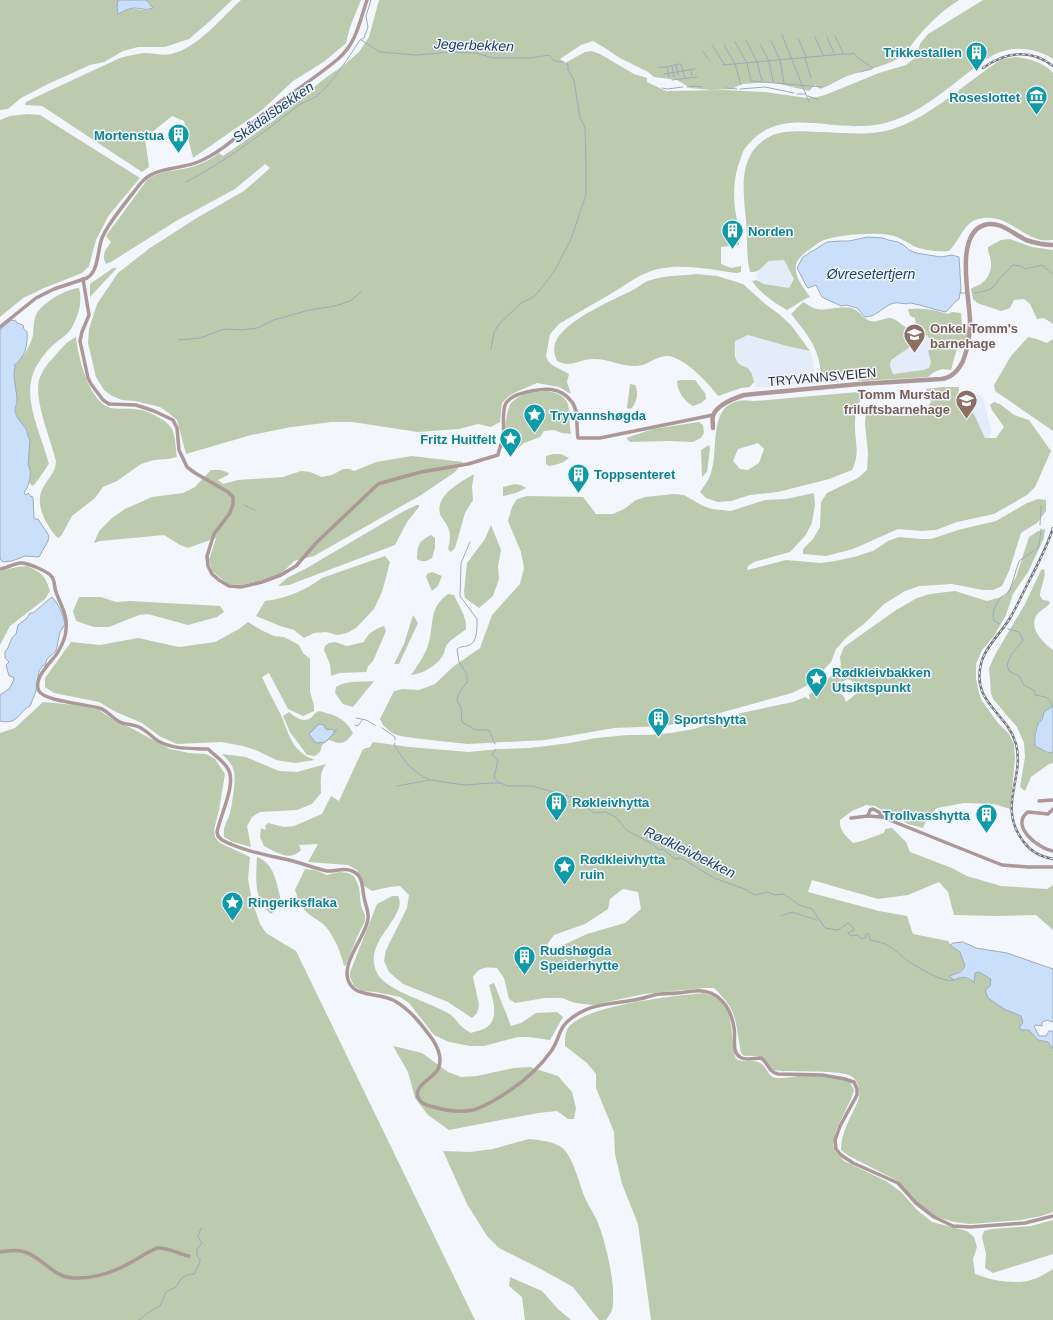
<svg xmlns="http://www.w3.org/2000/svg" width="1053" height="1320" viewBox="0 0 1053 1320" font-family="Helvetica,sans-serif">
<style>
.built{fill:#e4ecfa}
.green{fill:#bccaae;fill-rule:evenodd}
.water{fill:#cae0fa;stroke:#9babbe}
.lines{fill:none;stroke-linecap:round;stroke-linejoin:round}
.stream{stroke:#9babbe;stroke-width:1}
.minor{stroke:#ac9897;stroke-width:3.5}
.tertiary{stroke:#ac9897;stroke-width:4.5}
.rail-casing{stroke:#76787c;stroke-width:2.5}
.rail{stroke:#f3f6fd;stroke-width:1;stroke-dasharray:3;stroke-linecap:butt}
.labels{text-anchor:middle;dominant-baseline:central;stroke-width:3;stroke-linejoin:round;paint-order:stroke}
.culture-label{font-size:13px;font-weight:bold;fill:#0d838f;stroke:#f3f6fd;text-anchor:start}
.education-label{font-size:13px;font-weight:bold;fill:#785e54;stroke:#f3f6fd;text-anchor:start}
.street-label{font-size:13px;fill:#2e2f32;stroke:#f3f6fd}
.water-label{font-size:14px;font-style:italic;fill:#1b416a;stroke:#f3f6fd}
</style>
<rect width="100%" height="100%" fill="#f3f6fd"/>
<!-- built -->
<g class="built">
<path d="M784 260 794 279 789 289 764 284 759 282 756 276 760 270 769 261Z"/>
<path d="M748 335 787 346 810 351 813 361 816 383 756 388 752 375 748 368 739 366 736 361 735 341Z"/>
<path d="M927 335 932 342V347L928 351 931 362 929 368 923 370 893 374 890 366 891 360 910 347 922 336Z"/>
<path d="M966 389 983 397 991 430 988 441 953 417Z"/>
</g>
<!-- green -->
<g class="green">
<path d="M0 0H118L117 7 122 12C133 5 136 11 146 10 148 10 150 8 152 7L146 0H232L210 21 189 39 165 47H138L123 51 104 62 90 65 48 84 21 98 8 109 0 110Z"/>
<path d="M241 0H361L350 27 346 43 325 61 293 81 262 110 193 158 184 121 172 116 145 138 149 167 142 172 42 106 25 105 26 102 36 97 120 58C128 56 135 54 144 53 153 53 162 56 171 54 198 48 221 18 241 0Z"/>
<path d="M379 0H959C943 10 928 24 916 39 912 43 909 50 905 54 890 66 863 70 845 77 836 81 829 86 820 89L815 85 809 91 771 82 742 84 732 89 711 90 690 88 677 80 654 77 648 72 620 58 605 48 593 41 581 45 560 59 565 63 585 52 592 51 600 54 634 74 647 78V82L666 91 725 90 765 92 807 98 817 97 825 95 879 73 906 65 916 57 920 44 928 34 983 0H1053V59C1040 50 1019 46 1004 51 992 54 982 62 973 69 950 86 926 108 900 118 888 123 875 126 862 126 820 128 777 108 746 147 743 150 742 155 741 158 734 174 733 192 735 209 737 221 740 232 739 245L721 247V264L731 268 741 266V272L737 273C714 270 688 264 664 268 644 270 626 285 609 295 592 305 575 314 559 324L550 334 546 356 548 361 552 365 569 374 567 382 571 394 559 387 537 383 516 392 509 396 502 403 500 422 491 427 478 424 459 429 418 432 352 422H332L291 427 251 435 186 454 177 420 170 414 160 407 135 401 122 400 112 396 104 390 96 377 88 343 89 329 97 304 118 273 150 248 195 219 244 191 270 168 265 164 235 189 176 221 111 262 106 264C101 255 106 249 111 242L106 236 147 180C158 171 174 171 188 168 200 165 210 160 219 153L223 156 273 121 324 79 344 65 359 52 369 37Z"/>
<path d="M1016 57C1029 59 1044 62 1053 73V240C1049 240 1044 241 1041 240 1020 235 1007 215 983 218 978 219 973 220 969 224 961 231 958 242 949 251 938 252 927 251 916 247 907 243 899 236 889 235 874 232 835 235 822 241 817 243 812 248 807 251 801 256 794 262 796 271 797 281 805 289 810 297 801 300 795 306 787 310 773 302 761 294 752 281L756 280 764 284 789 288 794 279 784 260 769 261C763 266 759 273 750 272L748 262C747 248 747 234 746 220 743 189 737 151 773 135 788 129 808 132 824 132 847 133 870 136 893 129 934 115 966 82 1002 59Z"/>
<path d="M27 114 40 115 140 178 109 215 96 240 89 266 82 273 44 288 23 298 0 317V120L10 116Z"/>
<path d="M1010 239 1032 247 1053 250V327V324L1044 318 1037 319 1030 304 1024 299 1014 300 1010 308 1001 311 977 303 973 299 971 289C974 286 979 286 982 283 990 277 993 266 990 257 989 253 988 252 988 247L1001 240Z"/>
<path d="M113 268H117L90 297V284Z"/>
<path d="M696 274 717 276 743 284 764 303 780 315 791 325 810 351 787 346 748 335 735 341C735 355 732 364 748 368L752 374 754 382 750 387 741 388 718 396C710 384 681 354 666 356 655 357 648 365 637 366 622 367 607 358 592 359 577 360 571 368 557 361 554 355 553 347 556 341 565 320 615 299 635 289 640 286 645 281 651 280 665 275 681 276 696 274Z"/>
<path d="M79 288C83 302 78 317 71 329 66 336 57 341 51 347 42 356 33 369 31 381 26 406 43 440 49 464L35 484 32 486 29 482 30 474 28 465 30 440 28 437 26 429 17 417 15 410 17 403 13 373 15 367 14 366C23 358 30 347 33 335 34 328 33 320 37 313 44 302 66 289 79 288Z"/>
<path d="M803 302C807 304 812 308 817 309 823 311 841 306 851 308 859 310 862 317 868 320 876 324 883 318 890 318 900 319 903 331 915 328L916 325 915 318 910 316 908 309C924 308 933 309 948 314L952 312 961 313 962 324 968 331 967 340 959 341 951 370C941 368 936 370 928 377L862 381 842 378 819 382C820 377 821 371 820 366 817 345 804 330 791 314ZM927 335 932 342V347L928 351 931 362 929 368 923 370 893 374 890 366 891 360 910 347 922 336Z"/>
<path d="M76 337C78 357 88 398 108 407 116 410 124 408 133 409 143 409 152 413 161 419 165 421 170 425 172 429 176 437 175 448 177 457L168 459 154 460 141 464 117 481 103 487 95 498 72 516 61 536 58 538C46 526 33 502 44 486 49 477 56 472 56 461 51 440 34 401 39 380 42 371 47 364 54 357 60 350 68 340 76 337Z"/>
<path d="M1028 337 1037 339 1047 343 1053 339V431L995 391 994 385 1011 356Z"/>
<path d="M680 380H695L705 393 706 399 701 403 693 406C684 401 677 391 677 381Z"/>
<path d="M630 384 635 385C639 393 637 401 632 408L629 409 627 408Z"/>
<path d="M942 387H959L958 399 963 408 974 414 985 438H996L1004 427 992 410 990 405 994 402 1000 404 1014 415 1029 420 1051 451 1035 487 1027 495 994 514 957 522 936 530 921 531 898 529 853 549 826 556 803 554V549L813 539 820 527 821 502 827 493 858 478 867 470 868 453 865 424 866 412C880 415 914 420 926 410 928 408 929 404 931 402L926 389Z"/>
<path d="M547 391C576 396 567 411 571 434L562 433 554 430 544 431 540 437 524 443 514 452C511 451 508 450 506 447 503 439 506 410 511 403 520 393 535 392 547 391Z"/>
<path d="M858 392 863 395C859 403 855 412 855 422 854 441 861 451 852 470L829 479 778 492 750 495 731 501 718 502 706 498 700 492C704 486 709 480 711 473 719 451 708 406 739 401 744 400 750 401 755 401ZM758 443 764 449 759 463 748 470 740 469 733 461 738 449Z"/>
<path d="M699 422 703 425 704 433 701 438 693 442 668 441 630 442 626 438 653 429Z"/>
<path d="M709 445 710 448 707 472 702 477 701 450Z"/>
<path d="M553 454H561L569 458C563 463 557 465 549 466L546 464V456Z"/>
<path d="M412 456 463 462 455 472 421 495 314 556 294 561 281 574 256 582 241 585 228 584 212 571 209 560 216 538 188 548 180 545 164 535 100 541 94 543 99 531 112 518 125 509 152 497 183 493 195 487 211 470H221L229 473 228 475 218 480 223 484 238 480 283 477 301 471 310 472 322 477 332 475 343 469H350L354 471 376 462Z"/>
<path d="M474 474 472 487 473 500 465 513 455 548 451 552 448 549C451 538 451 531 445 522 443 519 441 517 440 514 435 495 461 482 474 474Z"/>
<path d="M515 484 521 485 526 488 516 493 503 496V487Z"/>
<path d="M814 493 815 505 812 523 805 536 790 552 754 562 748 566 747 570 786 560 820 563 835 561 854 557 873 551 888 541 899 537 921 539H931L958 530 996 521 1027 503 1038 499 1046 500V511L1037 523 1021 533 1009 571 1002 586 993 590H983L952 584 919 586 905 591 884 604 865 623 847 637 836 649 831 662 810 684 792 693 698 719 665 726 614 728 545 740 468 744 421 739 400 736 392 733 383 725 380 719 394 691 403 689 419 690 435 684 454 666 480 648 492 615 520 584 524 568 521 552 508 521 512 507 517 499 527 496 583 497 596 514H613L624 509 636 500 645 497 674 494 684 495 703 506 712 509 731 511 765 500 786 499Z"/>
<path d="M417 505H419V507L407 522 395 545 289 585 278 586 287 578 305 569 404 511Z"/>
<path d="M491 525 501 550 498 566 499 579 493 596 479 608 465 598 464 592 467 563 485 539Z"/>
<path d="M1045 529 1044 538 1028 572 1013 594 1006 615 994 636 982 650 976 664V679L979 693 982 701 998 723 1009 734 1014 744 1015 759 1010 809 994 804 964 803 937 808 928 817 923 828 908 824 875 806 866 805 852 811 840 820C839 831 846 836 853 843L862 841 884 833 885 829 892 828 906 842 910 852 952 868 967 876 1001 886 1047 889 1053 885V930L1036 915 997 916 954 915 948 892 939 882 908 895 878 899 812 880 808 892 879 911 907 916 913 934 948 941 952 947 960 952 965 966 961 971 949 977H963L974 981 975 973 979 972 991 979 990 986 1014 1013 1021 1016 1023 1022 1029 1030 1038 1040 1048 1042 1053 1049V1212L1041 1216 1021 1220 970 1224 954 1222 937 1217 920 1206 898 1181 849 1156 841 1150C841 1132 851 1117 858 1101 861 1093 859 1081 851 1076 841 1070 796 1072 781 1071L773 1070C764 1056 759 1055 744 1056L741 1053C735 1022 739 1012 714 988H705L644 994 593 1005 575 1003 562 998H545L515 1003 509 999 504 978 497 968C486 967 480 966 473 977L479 1005 477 1013 472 1018 448 1002 403 984 389 972 384 961 386 950 407 908 409 895 400 886 389 887 372 891 363 885 357 870 348 865 308 862 318 844 299 845 301 850C291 862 275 852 264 846L260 837 261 828 266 830 265 826 268 823 284 827 294 826 322 814 331 796 339 801 363 749 370 747 373 742 409 747 469 752 499 749 530 748 570 743 596 738 628 735H648L671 733 694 729 741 713 793 702 805 697 810 700 809 694 817 690 841 666 840 657 844 647 896 610 917 598 930 594 955 591 987 601 1005 596 1016 577 1029 537 1038 531ZM848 679 854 682 856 694 846 702C844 695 842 694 835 692L840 683ZM623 889 638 892 641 909 625 923 587 934 555 949 546 946 554 935 585 924 608 909 610 899Z"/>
<path d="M431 535 435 538V548L432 558C427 561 423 563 417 559 418 546 417 542 431 535Z"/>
<path d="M385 556 390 562 382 592 374 609 356 628 347 633 338 635 326 632 314 633 304 638 294 630 280 626 256 616 265 601C285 599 306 590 322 578Z"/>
<path d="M27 566C42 573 45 575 50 591L45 599 10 626 0 645V571L17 567Z"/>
<path d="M1044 569C1047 576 1040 588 1040 596L1043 600 1049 601 1050 603C1046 608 1039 611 1036 616 1029 630 1044 643 1053 650V706C1046 709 1035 728 1035 736 1035 740 1036 742 1035 746L1048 753 1053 752V763L1049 764 1031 777 1025 791 1020 787 1025 757 1024 743 1017 727 993 699 991 693 989 668 996 653 1025 604 1041 570Z"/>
<path d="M432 572 442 576 438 586 432 591 426 577 427 574Z"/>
<path d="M448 594 454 595C459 606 467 617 466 629 460 634 450 640 446 646 445 649 445 652 443 655 437 666 422 674 411 675 418 665 426 654 429 642 434 622 429 608 448 594Z"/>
<path d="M79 597H101L116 602 130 601 220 606 224 612 217 617 188 625 148 614 139 615 109 627H94L76 621 73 611Z"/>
<path d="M413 615 418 623 399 664H394L404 644Z"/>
<path d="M248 622 261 630 274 636 284 637 299 645 303 653 310 659V692L314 705V711L303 716 288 709 269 673 262 677C267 689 274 701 280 713 289 733 291 752 315 760L295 763 276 760 258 751 243 746 221 742 177 744 161 737 142 723 116 712 99 702 54 693 45 687V678L71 642 100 645 138 638 179 647 215 642 239 629Z"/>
<path d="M384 626 386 631 373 661 368 666 366 672 339 673 331 676 330 664 324 650 325 646 329 643 335 642 347 646 364 642C368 633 375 629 384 626Z"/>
<path d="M374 681 353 707 343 704 335 693 336 687C347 680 362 682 374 681Z"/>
<path d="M43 702 86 706 99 710 115 721 131 728 170 749 189 753 206 754 215 759 225 774 219 810 214 830 215 837 220 843 250 857 248 879 252 901 260 924 266 933 296 951 475 1320H0V733L15 728Z"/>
<path d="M319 711C335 715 345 718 353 733 345 744 342 745 329 740L322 745 320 752 315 756 307 755 290 732 283 716 289 712C295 717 304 724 312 717 314 714 316 712 319 711Z"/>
<path d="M222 754 246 757 279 771 297 772 326 764C319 773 321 783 321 793L312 804 297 810 260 812 252 817 247 826 251 847 233 842 224 837C223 825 227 823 230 813 232 804 236 781 234 772 233 765 227 759 222 754Z"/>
<path d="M257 857C275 864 276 882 281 900L276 909 271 914C253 900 256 877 257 857Z"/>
<path d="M305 869 315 870 327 875 339 872 348 873 354 876 359 887 361 906 365 915V921L357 937 346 965 344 966C341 953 335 938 326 927 319 919 308 916 302 907 299 902 297 896 295 890Z"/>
<path d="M392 896H398C409 917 361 941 377 973 387 992 433 1003 451 1015 455 1018 458 1023 461 1026 464 1029 468 1031 471 1033 476 1031 483 1030 487 1027 500 1018 492 997 489 985L494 983 511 1026 521 1023 536 1013 557 1012 563 1017 550 1040 529 1037H518L484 1046H470L449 1042 434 1035 409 1003 400 997 376 992 362 991 354 986 350 977V972L377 904Z"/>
<path d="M703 993C707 994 712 995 715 997 737 1011 729 1039 736 1059 744 1063 752 1059 760 1063 767 1066 767 1076 776 1078 783 1079 796 1076 804 1075 814 1074 841 1078 850 1082L854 1090 852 1097 836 1130 833 1145 836 1152 844 1161 886 1181 901 1192 917 1210 932 1222 967 1231 974 1237 977 1247 973 1259 975 1274C990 1280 1015 1285 1031 1280 1039 1278 1046 1273 1053 1269V1320H651L638 1224 622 1184 615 1154 614 1132 596 1088V1074L587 1063 565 1046C565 1040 565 1033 568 1028 584 1005 675 996 703 993Z"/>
<path d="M393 1046 422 1053 448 1072 461 1077 477 1076 514 1068 530 1067 558 1076 572 1092 576 1108 574 1119H568L557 1111 538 1113 449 1130 428 1115 415 1098 408 1072Z"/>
<path d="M529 1139C540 1140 551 1141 561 1147 572 1154 579 1182 583 1193 587 1204 594 1213 598 1223 606 1243 617 1289 612 1310 611 1313 608 1317 606 1320H599L573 1287 537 1267 499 1248 487 1236 467 1204 443 1151 470 1152 493 1149Z"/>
<path d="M1053 1220V1254L993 1273 985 1268 986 1254 982 1237 984 1231 992 1229 1031 1226Z"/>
<path d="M510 1277 542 1291 558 1309 571 1320H525L522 1297 509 1286Z"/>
</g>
<!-- water -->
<g class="water">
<path d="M118 0H146L153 8C144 11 142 8 133 8 127 9 124 11 118 14L117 7Z"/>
<path d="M868 237 883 238 888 240 898 242 905 246 909 250 916 253 941 257 952 255 959 257 961 289 959 299C954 302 951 307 946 312 934 310 923 305 910 303 905 305 899 302 894 303 883 306 877 317 865 317L857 308 846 305 841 306 822 297 816 285 808 288 807 287 797 268 803 257 827 242 840 241H849Z"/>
<path d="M11 320 16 321 17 323 23 325 24 329 27 332C28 345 25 358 14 365L15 367C12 378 17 390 17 401 17 404 15 407 15 410 15 417 22 423 26 429 28 432 27 437 30 440L28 465C33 472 29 486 24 493L26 495 28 493 30 496 33 497 34 519H38L49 536 48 541 39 557 25 556 12 561 3 562 0 559V330Z"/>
<path d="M52 597C59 605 63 614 65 624L60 632 56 651 47 659 45 666 43 665 39 671 36 691 30 706C18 712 19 725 0 721V695L9 689 14 680 13 677 9 676 6 665 9 662 5 658V652C10 647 10 637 16 634L18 625 27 618 30 613H33Z"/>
<path d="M1053 706V752L1049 753 1035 746V735L1037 727 1039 722 1042 720 1044 712Z"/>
<path d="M319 724 324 725 325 728 327 730 331 729 334 730V733L325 742 316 743 309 734Z"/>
<path d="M963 942 976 948 1007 953 1053 969V1021L1051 1022 1048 1020 1042 1022V1026L1036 1025 1034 1026 1039 1036H1046L1049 1031H1053V1049L1048 1042 1038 1040 1029 1030H1022L1019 1028 1023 1022 1021 1016 1004 1009 988 998 985 990 990 986 991 979 979 972 975 973 974 982C966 976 963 976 954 980L949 976 961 972 965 966 960 952 950 945 953 943Z"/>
</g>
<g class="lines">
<!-- stream -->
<g class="stream">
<path d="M782 35 809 102"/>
<path d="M835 36 843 53"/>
<path d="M815 37 823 55"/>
<path d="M827 37 834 53"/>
<path d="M798 38 806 57"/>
<path d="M361 40 380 52 416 55 452 52 476 53 493 58H531L549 55C552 62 558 61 564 62"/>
<path d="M746 40 757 62 762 81"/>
<path d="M771 41 780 60 784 83"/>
<path d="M735 42 747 63 751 81 822 87"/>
<path d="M760 44 769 61 773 82"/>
<path d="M712 45 725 65"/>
<path d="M724 45 735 64 741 85"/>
<path d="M703 51 709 60"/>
<path d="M805 58 811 78"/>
<path d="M676 65 678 75"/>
<path d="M723 65 843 54H851L854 53 857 57 873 68"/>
<path d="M672 66 674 77"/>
<path d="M659 67C666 69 673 64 681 64L685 78"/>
<path d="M667 67 669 77"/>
<path d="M691 70 692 76"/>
<path d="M860 72 872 69"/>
<path d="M664 74 695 69"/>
<path d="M672 80 697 77"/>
<path d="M687 87 694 86 702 87"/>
<path d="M662 88 667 89 683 87"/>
<path d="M726 88 737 89"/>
<path d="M740 89 765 87 794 93"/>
<path d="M797 94H806"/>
<path d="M808 96 819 100"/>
<path d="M186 182C226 161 263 133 299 105 305 101 314 99 320 93 336 78 348 58 360 40L364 38 368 27 366 16 371 0"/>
<path d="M960 293H966"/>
<path d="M974 293C983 292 995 290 998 280L1013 265 1021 266 1025 269 1042 265 1053 274"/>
<path d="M179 340 200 338 224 329 241 330 257 328 274 320 309 310 335 306 350 301 361 292"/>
<path d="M491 349 494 332 500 323 521 303 535 296 554 272 571 239 586 195V164L585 127 580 118 574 80 568 70V64H566"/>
<path d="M244 505 255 510"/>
<path d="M1040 525 1041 506"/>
<path d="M470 542 461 563 460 596 477 619C477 627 478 644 467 646 463 647 461 646 457 649L459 662 467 674V682L459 693 457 700 461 708 462 722 476 730H489L495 744"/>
<path d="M1000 624 994 621C991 612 996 604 1001 597L1007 594 1010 590 1019 561 1038 548 1040 539 1041 529"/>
<path d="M1008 629 1019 632 1023 640 1011 655 1007 665 1009 671 1019 676 1024 685 1035 691V695C1044 697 1050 696 1052 706"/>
<path d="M356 718 366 720 375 725"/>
<path d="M355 725 358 726 362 720"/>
<path d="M382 728 395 737V740"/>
<path d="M335 731 338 729"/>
<path d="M395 743 394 745 408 765 423 777 431 780 464 785 491 783H501L507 786H532L575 798V800L583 804 594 813 606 812 617 818 626 830 654 845 658 850 663 849 675 859 681 858 714 878 747 890 754 895 768 892 774 895 784 894 799 905 812 909 825 928 838 930 848 923 853 927 854 930 848 933 851 936 858 935 861 939 865 938 866 934H869L870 940C875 941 880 942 885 944 894 948 902 957 911 963 920 968 944 984 954 980"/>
<path d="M496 749 492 755 498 760 494 778 498 781 499 783"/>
<path d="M397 786 430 780"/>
<path d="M781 916 792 912 817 920"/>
<path d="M139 1320 149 1312 160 1306 166 1292 176 1287 181 1279 187 1275 194 1274 200 1262V1259L197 1256V1249L202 1243 198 1237 201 1228"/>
</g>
<!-- minor -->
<g class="minor">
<path d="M83 279 89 315 82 332 80 341 88 378 91 384 103 400 109 404 136 405 154 411 173 420 177 428 179 450 187 467 195 473 228 492 233 497V504L230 513 214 534 207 556 208 566 212 574 219 580 229 586 241 587 262 582 281 575 296 566 316 543 377 485 381 483 421 472 468 464 498 455C499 449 502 443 503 437 505 426 501 413 506 403 511 396 519 394 527 392 544 388 560 386 572 402 579 411 576 428 578 438H600L713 415"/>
<path d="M0 327 36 298 54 289 87 278C99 271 97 251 102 238 109 221 128 200 140 184 155 166 178 170 198 162 223 152 241 132 262 115 287 96 314 79 338 59 357 42 359 23 367 0"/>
<path d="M0 569C7 568 13 564 20 563 27 562 49 572 52 577 55 581 54 587 56 592 60 604 68 615 66 629 66 637 62 645 58 652 52 662 32 678 39 691 44 701 86 704 99 708 107 710 111 717 118 721 125 725 132 724 139 727 146 730 152 737 158 741 175 750 190 748 208 749 215 756 224 761 228 769 237 783 220 816 217 832L218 836 222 840C243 851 266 855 289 860 301 863 314 868 327 871 335 872 344 867 352 871 358 873 361 878 362 884 363 889 363 893 364 897 365 904 369 911 368 919 366 937 338 965 350 984 357 997 380 993 393 1000 410 1009 422 1025 433 1040 438 1048 443 1059 438 1069 434 1078 411 1087 419 1099 421 1103 426 1105 430 1106 443 1110 460 1113 473 1110 480 1108 486 1105 493 1101 516 1088 536 1073 552 1050 562 1034 557 1027 576 1015 594 1003 614 1004 634 1000 643 999 651 995 660 994 666 993 672 994 677 993 683 993 689 991 695 991 718 989 731 1007 734 1028 736 1037 731 1051 740 1057 745 1061 755 1058 761 1058 769 1063 768 1072 778 1074L822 1075 845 1079 854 1082 857 1089V1095L840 1126 835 1140 836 1149 841 1155 853 1163 898 1183 916 1203 934 1217 953 1226 970 1227 1025 1223 1053 1216"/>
<path d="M1039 801 1053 800"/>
<path d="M1053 809 1048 814 1028 812C1009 826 1039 849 1053 851"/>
<path d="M868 816 870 810 873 809 879 812 882 817"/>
<path d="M851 818 868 816 882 817 1002 865 1028 867H1053"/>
<path d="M0 1252C8 1251 17 1249 25 1252 43 1258 53 1277 73 1278 95 1279 117 1271 135 1260 142 1256 149 1251 157 1248 168 1247 178 1254 189 1256"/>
</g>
<!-- tertiary -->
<path class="tertiary" d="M713 428C713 424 712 420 713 416 716 405 735 398 744 395L859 384 941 379C952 378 958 371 963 361 968 348 970 336 970 322 970 299 954 235 984 225 1000 220 1013 234 1026 240 1035 243 1044 245 1053 245"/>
<defs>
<g id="rail">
<path d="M983 68C1005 52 1031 48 1053 66"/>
<path d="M1053 528C1047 547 1038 564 1029 581 1023 593 1017 606 1010 618 1001 633 985 647 981 664 971 703 1008 713 1016 744 1025 778 997 806 1023 841 1030 851 1041 857 1053 859"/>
</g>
</defs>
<!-- rail casing -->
<use href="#rail" class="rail-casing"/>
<!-- rail -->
<use href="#rail" class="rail"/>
</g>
<!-- icons -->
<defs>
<symbol id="building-pin" viewBox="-11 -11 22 30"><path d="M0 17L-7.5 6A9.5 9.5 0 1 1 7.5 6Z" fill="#0f9aa8" stroke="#f3f6fd"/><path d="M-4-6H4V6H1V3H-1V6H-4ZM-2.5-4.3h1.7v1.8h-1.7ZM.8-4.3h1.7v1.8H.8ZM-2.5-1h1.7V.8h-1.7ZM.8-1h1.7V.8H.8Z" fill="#fff"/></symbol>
<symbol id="museum-pin" viewBox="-11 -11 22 30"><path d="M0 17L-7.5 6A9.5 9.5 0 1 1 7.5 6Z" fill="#0f9aa8" stroke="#f3f6fd"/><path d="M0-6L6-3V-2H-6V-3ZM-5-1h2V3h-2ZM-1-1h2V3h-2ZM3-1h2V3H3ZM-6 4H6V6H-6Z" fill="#fff"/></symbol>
<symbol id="school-pin" viewBox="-11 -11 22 30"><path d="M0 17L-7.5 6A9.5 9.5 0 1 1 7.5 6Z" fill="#8d6e63" stroke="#f3f6fd"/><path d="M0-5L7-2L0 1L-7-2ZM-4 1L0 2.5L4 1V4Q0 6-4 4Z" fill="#fff"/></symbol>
<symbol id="sight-pin" viewBox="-11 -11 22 30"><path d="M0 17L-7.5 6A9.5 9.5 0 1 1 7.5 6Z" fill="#0f9aa8" stroke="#f3f6fd"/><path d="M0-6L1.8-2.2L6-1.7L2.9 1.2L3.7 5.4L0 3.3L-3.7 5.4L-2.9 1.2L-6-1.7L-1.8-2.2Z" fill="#fff"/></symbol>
</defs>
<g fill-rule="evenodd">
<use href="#building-pin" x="964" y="40" width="25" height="34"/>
<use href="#museum-pin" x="1024" y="84" width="25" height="34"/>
<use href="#building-pin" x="166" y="122" width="25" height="34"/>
<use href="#building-pin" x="720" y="218" width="25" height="34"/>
<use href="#school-pin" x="902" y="322" width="25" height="34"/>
<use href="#school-pin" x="954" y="388" width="25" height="34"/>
<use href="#sight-pin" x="522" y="402" width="25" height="34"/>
<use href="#sight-pin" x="498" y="426" width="25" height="34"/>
<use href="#building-pin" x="566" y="462" width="25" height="34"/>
<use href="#sight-pin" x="804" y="666" width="25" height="34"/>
<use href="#building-pin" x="646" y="706" width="25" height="34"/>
<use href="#building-pin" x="544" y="790" width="25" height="34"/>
<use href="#building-pin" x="974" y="802" width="25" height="34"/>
<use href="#sight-pin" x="552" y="854" width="25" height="34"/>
<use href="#sight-pin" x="220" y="890" width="25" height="34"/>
<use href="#building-pin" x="512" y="944" width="25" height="34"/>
</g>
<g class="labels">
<!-- culture labels -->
<g class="culture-label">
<text x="962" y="52" text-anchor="end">Trikkestallen</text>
<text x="1020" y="97" text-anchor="end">Roseslottet</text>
<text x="164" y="135" text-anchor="end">Mortenstua</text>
<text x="748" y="231">Norden</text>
<text x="550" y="415">Tryvannshøgda</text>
<text x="496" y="439" text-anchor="end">Fritz Huitfelt</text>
<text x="594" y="474">Toppsenteret</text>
<text x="832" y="672">Rødkleivbakken<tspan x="832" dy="15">Utsiktspunkt</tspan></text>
<text x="674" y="719">Sportshytta</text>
<text x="572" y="802">Røkleivhytta</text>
<text x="970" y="815" text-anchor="end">Trollvasshytta</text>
<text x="580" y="859">Rødkleivhytta<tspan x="580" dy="15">ruin</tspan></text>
<text x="248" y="902">Ringeriksflaka</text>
<text x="540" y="950">Rudshøgda<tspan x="540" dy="15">Speiderhytte</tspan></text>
</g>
<!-- education labels -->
<g class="education-label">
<text x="930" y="328">Onkel Tomm's<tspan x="930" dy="15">barnehage</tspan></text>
<text x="950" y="394" text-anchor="end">Tomm Murstad<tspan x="950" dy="15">friluftsbarnehage</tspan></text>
</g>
<!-- street labels -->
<g class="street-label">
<text transform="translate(822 377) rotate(-5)">TRYVANNSVEIEN</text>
</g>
<!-- water labels -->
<g class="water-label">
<text transform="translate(474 45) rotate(2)">Jegerbekken</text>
<text transform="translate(273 112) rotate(-35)">Skådalsbekken</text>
<text x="871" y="274">Øvresetertjern</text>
<text transform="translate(690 852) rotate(26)">Rødkleivbekken</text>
</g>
</g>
</svg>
